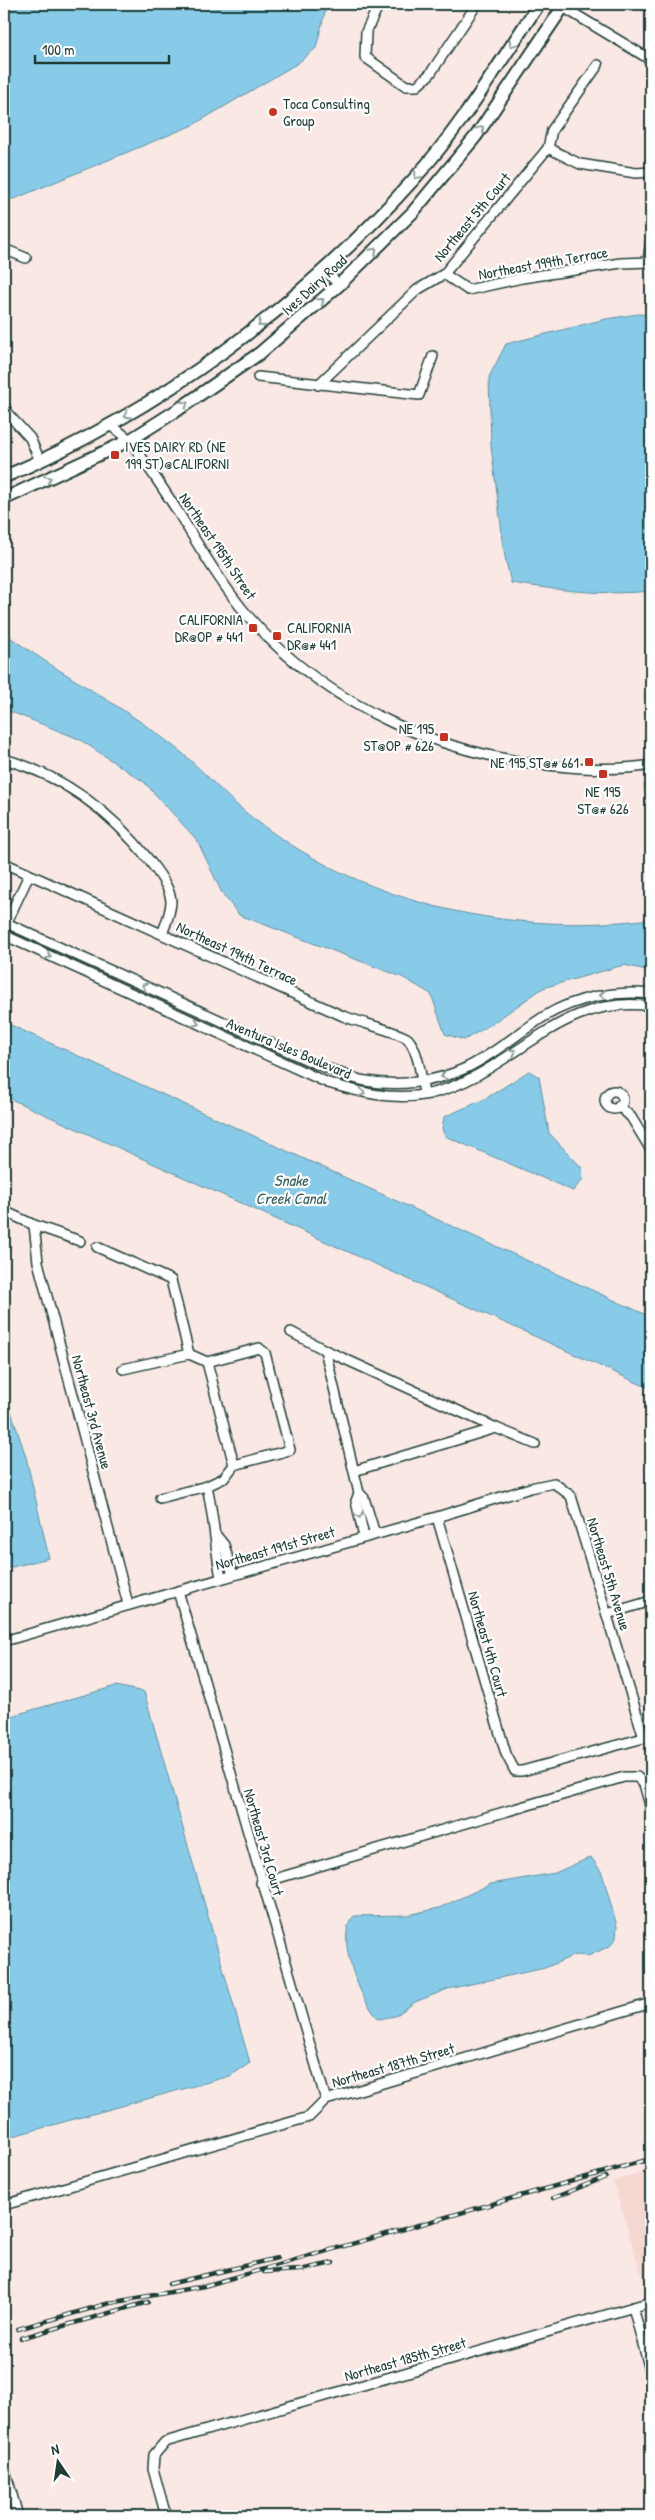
<svg xmlns="http://www.w3.org/2000/svg" width="655" height="2520" viewBox="0 0 655 2520" font-family="'Patrick Hand',sans-serif">
<style>
.built{fill:#f6d8d3}
.green{fill:#9cdaa2;stroke:#5e8c6b}
.water{fill:#88cbe9;stroke:#5e92a1}
.lines{fill:none;stroke-linecap:round;stroke-linejoin:round}
.minor-casing{stroke:#1f3d34;stroke-width:12}
.major-casing{stroke:#1f3d34;stroke-width:15}
.minor{stroke:#fff;stroke-width:9}
.major{stroke:#fff;stroke-width:11}
.rail-casing{stroke:#1f3d34;stroke-width:4.5}
.rail{stroke:#fff;stroke-width:2.5;stroke-dasharray:8;stroke-linecap:butt}
.oneway{stroke:#8f9e9a}
.poi-dot{fill:#c8321e;stroke:#fff;stroke-width:2}
.labels{text-anchor:middle;dominant-baseline:central;stroke-width:4.5;stroke-linejoin:round;paint-order:stroke}
.poi-label{font-size:15px;fill:#1f3d34;stroke:#fff;text-anchor:start}
.street-label{font-size:15px;fill:#1f3d34;stroke:#fff}
.water-label{font-size:16px;font-style:italic;fill:#396061;stroke:#fff}
</style>
<rect width="100%" height="100%" fill="#fae8e5"/>
<filter id="ink" filterUnits="userSpaceOnUse"><feTurbulence type="fractalNoise" baseFrequency=".02" numOctaves="2"/><feDisplacementMap in="SourceGraphic" scale="10" xChannelSelector="R" yChannelSelector="G"/><feConvolveMatrix kernelMatrix="1 2 1 2 8 2 1 2 1" color-interpolation-filters="sRGB"/></filter>
<g filter="url(#ink)">
<!-- built -->
<path class="built" d="M651 2170V2286L645 2287 613 2181Z"/>
<!-- green -->
<path class="green" d="M651 782V813L644 785Z"/>
<!-- water -->
<g class="water">
<path d="M4 4H327L316 48 298 63 193 125 14 199 4 198Z"/>
<path d="M638 314 651 315V591C604 596 558 590 511 583L505 557 491 446 489 377 506 344 606 319Z"/>
<path d="M4 635H7C63 676 128 708 182 753 208 775 230 802 258 822 371 907 512 936 651 919V971L624 965 543 988 490 1025 464 1040 445 1034 431 994 402 977 239 915 222 893 197 840 144 782 79 739 4 709Z"/>
<path d="M4 1022 651 1317V1389L4 1096Z"/>
<path d="M529 1071 539 1077 549 1133 582 1168 583 1179 573 1191 445 1136 442 1129 444 1117 485 1099Z"/>
<path d="M4 1390 26 1457 49 1558 4 1569Z"/>
<path d="M116 1686 144 1692 250 2063 230 2076 13 2136 4 2133V1718Z"/>
<path d="M591 1857 602 1873 617 1926 616 1938 610 1946 588 1956 575 1955 545 1968 448 1989 415 2002 395 2016 379 2019C361 2002 333 1936 354 1916L408 1915 439 1908 491 1884 555 1873Z"/>
</g>
<g class="lines">
<defs>
<g id="minor">
<path d="M379 4 366 32 365 57 406 86H417L430 74 477 4"/>
<path d="M563 7 651 60"/>
<path d="M548 148 580 164 636 173 651 172"/>
<path d="M4 249 26 258"/>
<path d="M648 261 651 240"/>
<path d="M325 270 339 285"/>
<path d="M444 274 468 290 522 278 621 263 651 262"/>
<path d="M258 377 419 395 433 356"/>
<path d="M318 385 417 290 444 274 548 148 552 130 598 65"/>
<path d="M4 404 7 413 30 438 40 461"/>
<path d="M111 425 130 440C146 464 163 488 178 512 200 548 221 584 248 616 328 709 448 758 568 767 595 769 624 770 651 765"/>
<path d="M4 759C64 776 111 812 149 860 157 871 170 887 171 901 171 912 166 924 162 934"/>
<path d="M4 863 343 1016C355 1021 402 1033 408 1039 419 1052 421 1077 424 1094"/>
<path d="M4 922 316 1064C332 1069 350 1079 366 1081 399 1087 436 1082 466 1068 495 1054 519 1032 545 1016 577 997 615 990 651 994"/>
<path d="M4 928 29 875"/>
<path d="M4 935 328 1083C362 1093 394 1101 429 1094 512 1075 558 992 651 1006"/>
<circle cx="614" cy="1100" r="9"/>
<path d="M619 1106 631 1117 651 1150"/>
<path d="M4 1211 34 1225 80 1241"/>
<path d="M34 1225 38 1262 128 1604"/>
<path d="M97 1247 171 1280 189 1354"/>
<path d="M291 1332 325 1350 359 1493 364 1498 375 1534"/>
<path d="M325 1350 496 1428"/>
<path d="M207 1362 259 1348 265 1353 290 1450 234 1465"/>
<path d="M123 1369 189 1354 207 1362 234 1465 224 1478 207 1486 160 1498"/>
<path d="M354 1471 496 1428 535 1444"/>
<path d="M207 1486C214 1517 215 1546 221 1578"/>
<path d="M359 1493 356 1501 364 1537"/>
<path d="M437 1517 506 1754 515 1771H522L651 1736"/>
<path d="M216 1535 224 1545 233 1575"/>
<path d="M178 1591 326 2100"/>
<path d="M607 1614 651 1601"/>
<path d="M4 1641 437 1517 530 1488 554 1483 571 1496 644 1738"/>
<path d="M261 1883 624 1777H637L644 1784 651 1809"/>
<path d="M4 2205 309 2117 326 2100 651 2003"/>
<path d="M633 2307 651 2374"/>
<path d="M4 2467 18 2516"/>
<path d="M166 2516 153 2469 154 2455 165 2442 651 2302"/>
</g>
<g id="major">
<path d="M4 477C161 410 300 306 414 179 462 126 499 63 539 4"/>
<path d="M4 499 130 440 179 409 260 353 339 285 413 212 476 136 565 4"/>
</g>
</defs>
<!-- minor casing -->
<use href="#minor" class="minor-casing"/>
<!-- major casing -->
<use href="#major" class="major-casing"/>
<!-- minor -->
<use href="#minor" class="minor"/>
<!-- major -->
<use href="#major" class="major"/>
<defs>
<g id="rail">
<path d="M645 2172 651 2170"/>
<path d="M553 2198 606 2177"/>
<path d="M264 2272 300 2270 333 2263"/>
<path d="M169 2284 277 2258"/>
<path d="M18 2329 110 2303 204 2286 650 2159"/>
<path d="M21 2338 148 2302"/>
</g>
</defs>
<!-- rail casing -->
<use href="#rail" class="rail-casing"/>
<!-- rail -->
<use href="#rail" class="rail"/>
</g>
<!-- one-way arrows -->
<defs><path id="oneway-chevron" d="M-2-3.5L2.5 0L-2 3.5" fill="none" stroke-width="1.6" stroke-linecap="round" stroke-linejoin="round" transform="scale(1.25)"/></defs>
<g class="oneway">
<use href="#oneway-chevron" transform="translate(512 44) rotate(124)"/>
<use href="#oneway-chevron" transform="translate(481 129) rotate(-56)"/>
<use href="#oneway-chevron" transform="translate(417 176) rotate(130)"/>
<use href="#oneway-chevron" transform="translate(374 251) rotate(-45)"/>
<use href="#oneway-chevron" transform="translate(321 301) rotate(-40)"/>
<use href="#oneway-chevron" transform="translate(261 324) rotate(141)"/>
<use href="#oneway-chevron" transform="translate(185 404) rotate(-35)"/>
<use href="#oneway-chevron" transform="translate(127 415) rotate(149)"/>
<use href="#oneway-chevron" transform="translate(48 479) rotate(-24)"/>
<use href="#oneway-chevron" transform="translate(48 956) rotate(25)"/>
<use href="#oneway-chevron" transform="translate(145 986) rotate(-156)"/>
<use href="#oneway-chevron" transform="translate(603 995) rotate(170)"/>
<use href="#oneway-chevron" transform="translate(196 1023) rotate(25)"/>
<use href="#oneway-chevron" transform="translate(513 1052) rotate(-35)"/>
<use href="#oneway-chevron" transform="translate(444 1076) rotate(161)"/>
<use href="#oneway-chevron" transform="translate(362 1093) rotate(13)"/>
<use href="#oneway-chevron" transform="translate(359 1515) rotate(77)"/>
</g>
</g>
<!-- markers -->
<g class="poi-dot">
<circle cx="273" cy="112" r="5"/>
<rect x="110" y="450" width="10" height="10" rx="2.5"/>
<rect x="248" y="623" width="10" height="10" rx="2.5"/>
<rect x="272" y="631" width="10" height="10" rx="2.5"/>
<rect x="439" y="732" width="10" height="10" rx="2.5"/>
<rect x="584" y="757" width="10" height="10" rx="2.5"/>
<rect x="598" y="769" width="10" height="10" rx="2.5"/>
</g>
<g class="labels">
<!-- poi labels -->
<g class="poi-label">
<text x="283" y="103">Toca Consulting<tspan x="283" dy="17">Group</tspan></text>
<text x="125" y="446">IVES DAIRY RD (NE<tspan x="125" dy="17">199 ST)@CALIFORNI</tspan></text>
<text x="243" y="619" text-anchor="end">CALIFORNIA<tspan x="243" dy="17">DR@OP # 441</tspan></text>
<text x="287" y="627">CALIFORNIA<tspan x="287" dy="17">DR@# 441</tspan></text>
<text x="434" y="728" text-anchor="end">NE 195<tspan x="434" dy="17">ST@OP # 626</tspan></text>
<text x="579" y="762" text-anchor="end">NE 195 ST@# 661</text>
<text x="603" y="791" text-anchor="middle">NE 195<tspan x="603" dy="17">ST@# 626</tspan></text>
</g>
<!-- street labels -->
<g class="street-label">
<text transform="translate(472 217) rotate(-50)">Northeast 5th Court</text>
<text transform="translate(543 263) rotate(-10)">Northeast 199th Terrace</text>
<text transform="translate(314 285) rotate(-42)">Ives Dairy Road</text>
<text transform="translate(218 546) rotate(56)">Northeast 195th Street</text>
<text transform="translate(237 953) rotate(25)">Northeast 194th Terrace</text>
<text transform="translate(289 1048) rotate(23)">Aventura Isles Boulevard</text>
<text transform="translate(92 1412) rotate(75)">Northeast 3rd Avenue</text>
<text transform="translate(275 1548) rotate(-16)">Northeast 191st Street</text>
<text transform="translate(609 1574) rotate(73)">Northeast 5th Avenue</text>
<text transform="translate(488 1644) rotate(74)">Northeast 4th Court</text>
<text transform="translate(264 1842) rotate(74)">Northeast 3rd Court</text>
<text transform="translate(393 2065) rotate(-16)">Northeast 187th Street</text>
<text transform="translate(405 2359) rotate(-16)">Northeast 185th Street</text>
</g>
<!-- water labels -->
<g class="water-label">
<text x="291" y="1180">Snake<tspan x="291" dy="18">Creek Canal</tspan></text>
</g>
</g>
<!-- margin -->
<rect width="655" height="2520" fill="none" stroke="#fff" stroke-width="20"/>
<rect x="10" y="10" width="635" height="2500" fill="none" stroke="#1f3d34" stroke-width="2" filter="url(#ink)"/>
<!-- north arrow -->
<g transform="translate(58 2462) rotate(347)" stroke="#ffffff" stroke-width="4" paint-order="stroke">
<path d="M0-4L9 19L0 12L-9 19Z" fill="#1f3d34"/>
<text y="-8" font-size="14" font-weight="bold" text-anchor="middle" fill="#1f3d34">N</text>
</g>
<!-- scale -->
<path d="M35 55v8h134v-8" fill="none" stroke="#1f3d34" stroke-width="2.5"/>
<text x="42" y="55" font-size="15" fill="#1f3d34" stroke="#ffffff" stroke-width="4" paint-order="stroke">100 m</text>
</svg>
